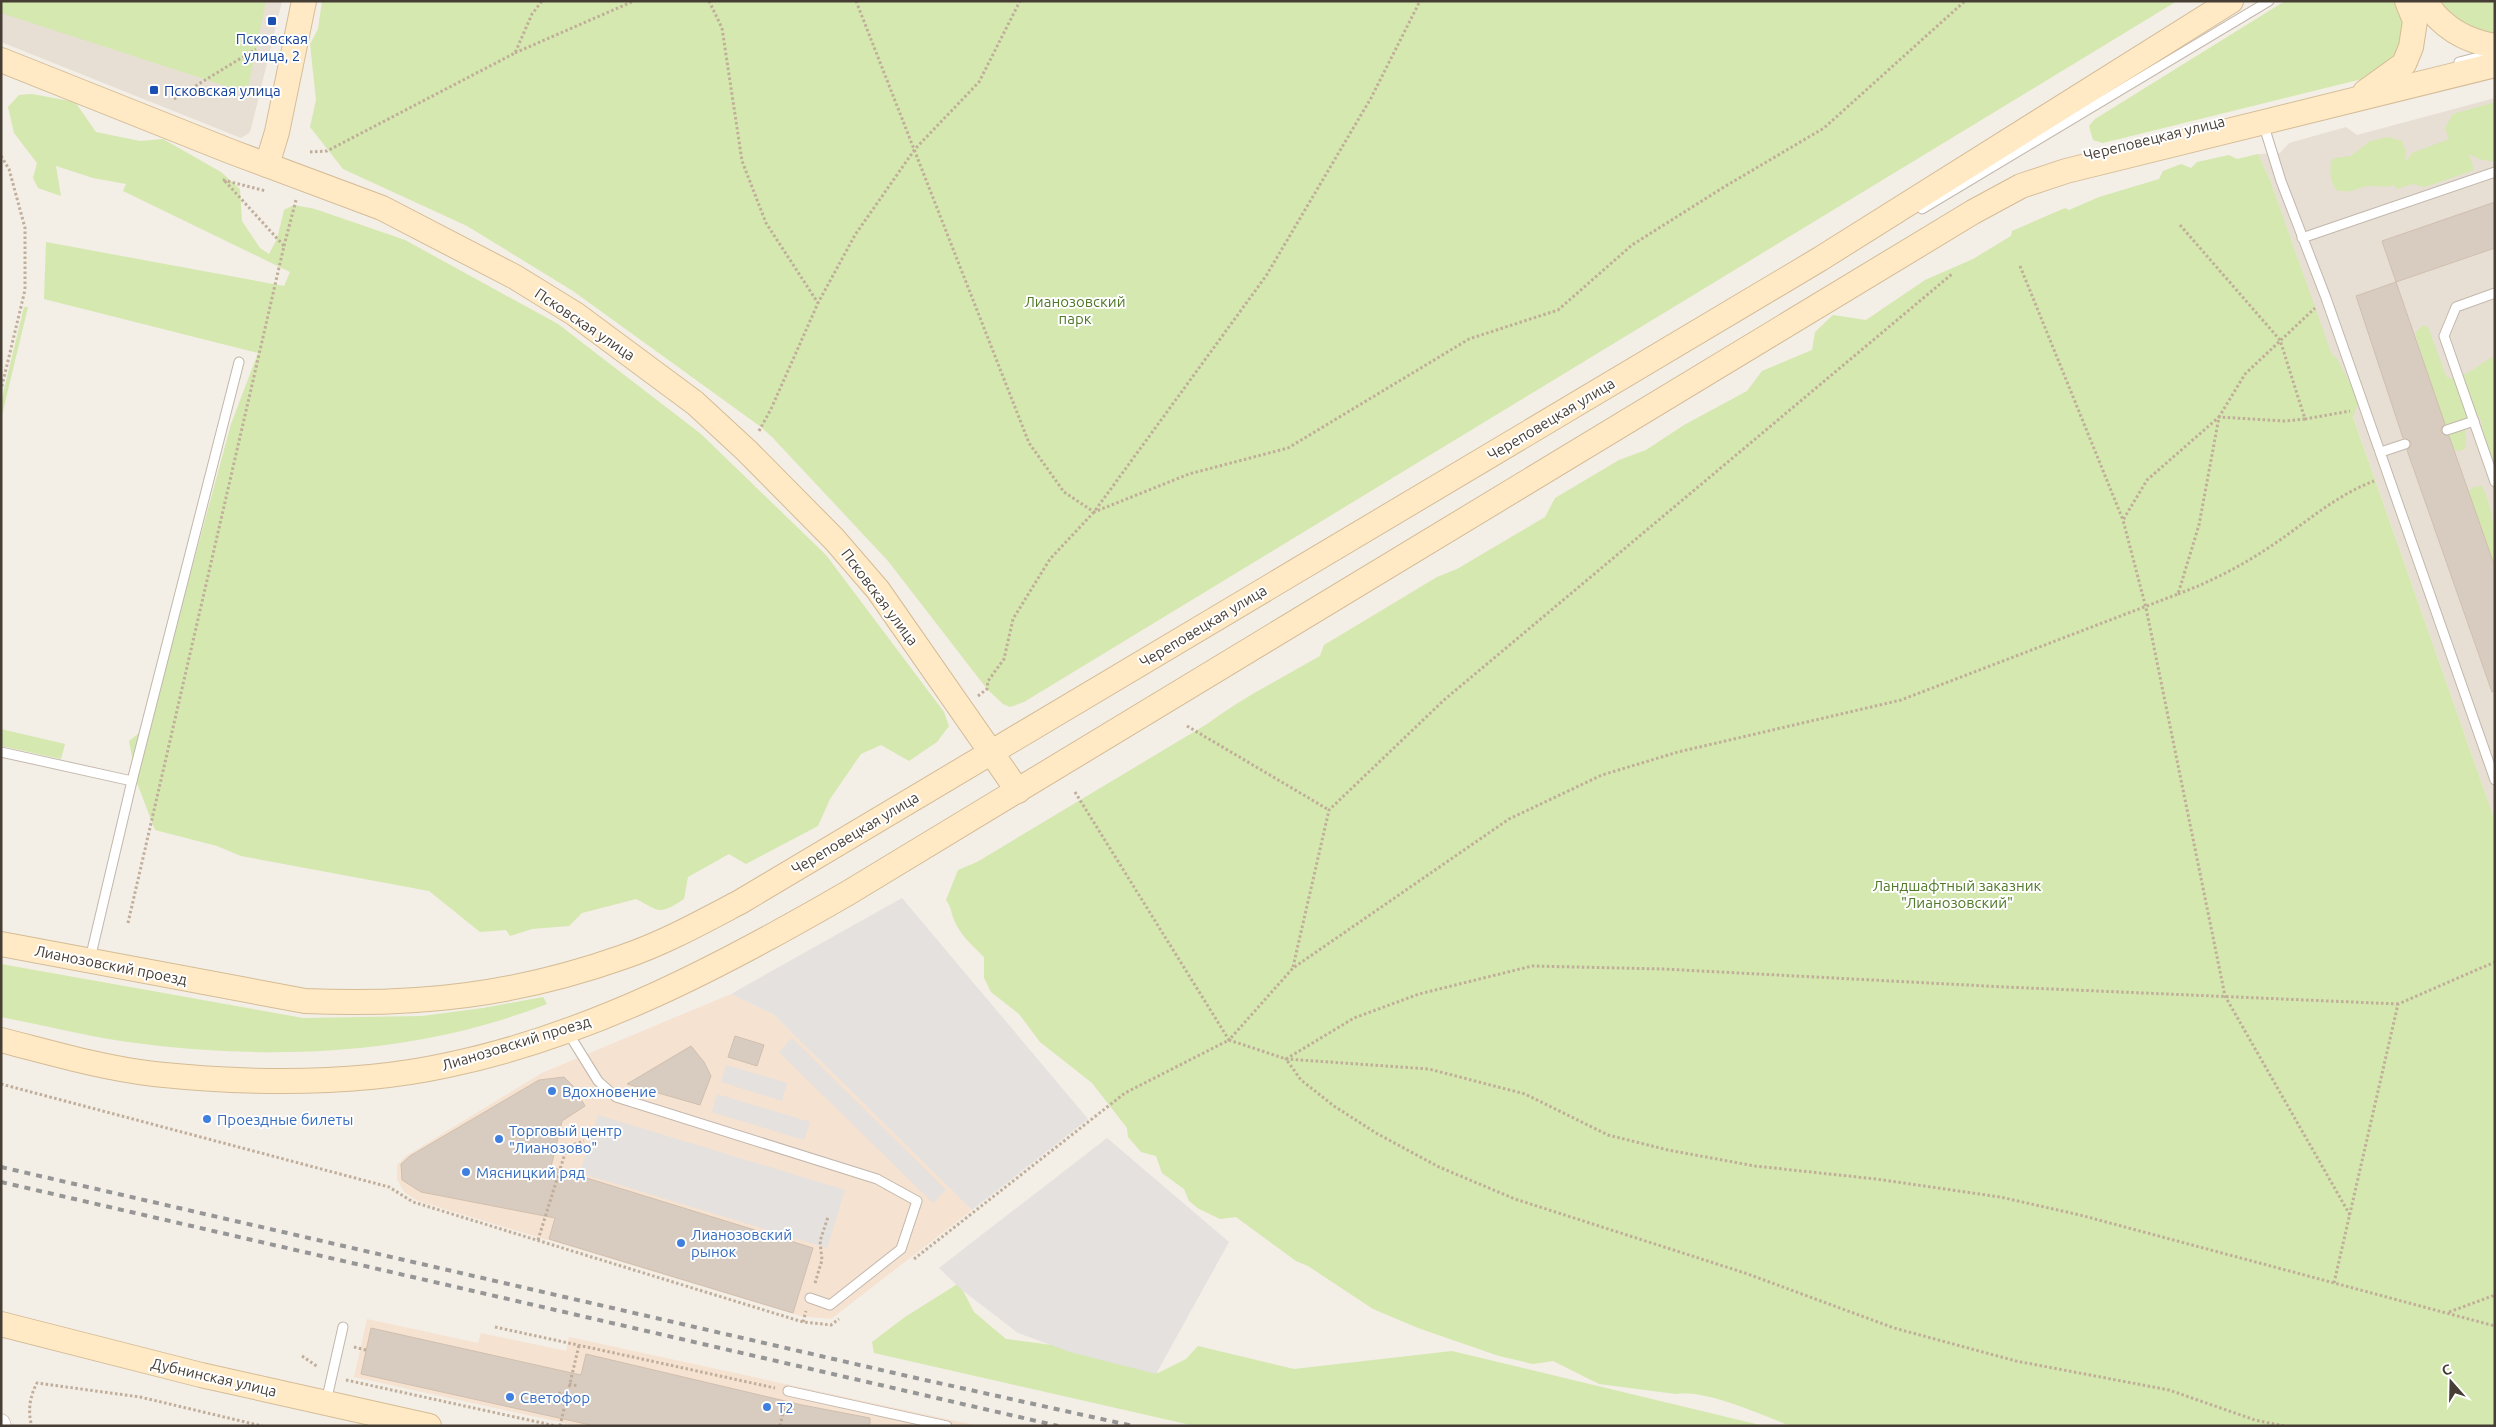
<svg xmlns="http://www.w3.org/2000/svg" width="2496" height="1427" viewBox="0 0 2496 1427" font-family="Ubuntu,sans-serif">
<style>
.residential{fill:#e7dfd4}
.commercial{fill:#f5e2d1}
.green{fill:#d5e8af}
.parking{fill:#e4e1de}
.building{fill:#d8cbbf;stroke:#d0bfaf}
.lines{fill:none;stroke-linecap:round;stroke-linejoin:round}
.lane-casing{stroke:#c2b7ac;stroke-width:11}
.street-casing{stroke:#c2b7ac;stroke-width:19}
.secondary-casing{stroke:#d4bc96;stroke-width:26}
.path{stroke:#c1ae9a;stroke-width:3;stroke-dasharray:2.5 2.5;stroke-linecap:butt}
.lane{stroke:#fff;stroke-width:9}
.street{stroke:#fff;stroke-width:18}
.secondary{stroke:#ffeac5;stroke-width:24}
.rail{stroke:#969696;stroke-width:4;stroke-dasharray:6 6;stroke-linecap:butt}
.transit-dot{fill:#1a4fb4;stroke:#fff;stroke-width:2}
.shop-dot{fill:#3f7fe0;stroke:#fff;stroke-width:2}
.labels{text-anchor:middle;dominant-baseline:central;stroke-width:4;stroke-linejoin:round;paint-order:stroke}
.transit-label{font-size:15px;fill:#164399;stroke:#fff}
.street-label{font-size:15px;fill:#463e35;stroke:#fff}
.park-label{font-size:15px;fill:#507928;stroke:#fff}
.shop-label{font-size:15px;fill:#366cbe;stroke:#fff;text-anchor:start}
</style>
<rect width="100%" height="100%" fill="#f3eee6"/>
<!-- residential -->
<g class="residential">
<path d="M1 1H282L251 129 249 133 241 138 1 42Z"/>
<path d="M2495 98V821L2270 180 2258 154 2280 153 2289 143 2346 127 2357 135Z"/>
</g>
<!-- commercial -->
<g class="commercial">
<path d="M731 994 773 1014 972 1210 831 1319 800 1316 418 1201 404 1192 397 1179V1165L406 1156 542 1073Z"/>
<path d="M367 1319 478 1343 481 1333 566 1351 569 1337 979 1426H578L354 1377Z"/>
</g>
<!-- green -->
<g class="green">
<path d="M1 1H266L247 93 1 13Z"/>
<path d="M322 1H2177L1024 702 1010 707 1003 704 987 689 888 561 772 437 761 427 573 291 467 226 343 169 310 127 316 100 310 44 318 29Z"/>
<path d="M2285 1H2397L2405 18 2397 57 2375 75 2358 80 2103 143 2093 140 2089 126 2095 119Z"/>
<path d="M2435 1H2495V38L2471 32Z"/>
<path d="M32 94 75 102 96 132 140 141 163 139 221 172 240 189 242 221 260 248 269 254 277 239 284 210 294 205 315 209 405 240 558 324 701 434 826 555 944 712 949 726 937 742 909 761 881 745 861 754 830 799 818 826 746 864 729 854 688 877 684 899C658 916 660 911 636 899L582 913 569 926 532 929 510 936 506 930 480 932 429 891 241 856 217 846 155 830 137 783 129 741 152 723 156 701 231 424 258 353 44 299 46 242 284 286 290 272 123 191 126 184 93 178 56 166 61 196 38 188 33 178 37 163 14 133 8 107 19 95Z"/>
<path d="M2495 102V162L2479 159 2469 154 2474 170 2425 187 2413 184 2396 189 2395 185C2384 189 2374 184 2363 187 2350 191 2351 193 2336 190 2330 181 2330 172 2331 161L2335 158 2351 156 2370 141 2388 137 2402 141 2406 152 2405 163 2412 153 2449 139 2445 128 2453 114Z"/>
<path d="M2258 154 2270 180 2332 355 2336 357 2359 400 2353 417 2495 821V1426H1791C1761 1415 1705 1389 1676 1394L1599 1384 1553 1361 1533 1364 1499 1356 1418 1328 1373 1309 1308 1266 1296 1261 1236 1217 1220 1219 1199 1209 1189 1201 1184 1189 1162 1173 1156 1156 1141 1152 1128 1137 1127 1128 1092 1083 1040 1042 1019 1014 991 992 984 978V957C973 946 961 936 955 922 951 914 952 908 946 900L958 870 977 862 1207 724C1242 698 1282 678 1320 656L1324 645 1437 577 1457 569 1545 517 1555 498 1619 460 1646 450 1684 425 1747 391 1762 371 1812 350 1815 332 1833 315 1866 320 1925 280 1973 259 2011 236 2012 231 2065 208 2069 210 2099 197 2159 179 2163 171 2181 164 2191 168 2197 162 2229 155 2237 159Z"/>
<path d="M24 307H28L1 419V402Z"/>
<path d="M2423 325 2428 327 2447 378C2465 380 2479 363 2495 356V473L2483 443 2482 423 2478 415 2472 413C2459 422 2469 435 2465 449L2459 451 2450 448 2415 333Z"/>
<path d="M2482 486C2496 514 2495 544 2495 576L2472 507 2469 491 2473 487Z"/>
<path d="M1 729 65 744 61 759 1 746Z"/>
<path d="M1 964 303 1018 422 1016 483 1008 543 997 547 1004C414 1056 267 1061 128 1042 85 1036 43 1025 1 1017Z"/>
<path d="M959 1283 974 1312 1006 1339 1090 1350 1129 1365 1158 1373 1186 1359 1198 1346 1294 1369 1452 1351 1764 1426H1195L874 1353 872 1342 905 1317Z"/>
</g>
<!-- parking -->
<g class="parking">
<path d="M902 898 1088 1119 972 1210 773 1014 731 994Z"/>
<path d="M792 1038 946 1190 933 1203 779 1052Z"/>
<path d="M726 1065 787 1083 782 1101 721 1082Z"/>
<path d="M717 1094 810 1122 804 1140 712 1112Z"/>
<path d="M598 1115 845 1190 827 1248 580 1173Z"/>
<path d="M1107 1138 1229 1242 1156 1374 1070 1352 1018 1333 962 1290 939 1268Z"/>
</g>
<!-- building -->
<g class="building">
<path d="M2495 202V248L2396 282 2382 241Z"/>
<path d="M2396 282 2445 424 2441 428V432L2449 436 2495 567V691L2492 692 2407 450 2411 446V442L2403 438 2356 296Z"/>
<path d="M735 1036 764 1045 757 1066 728 1057Z"/>
<path d="M691 1046 704 1062 711 1076 700 1105 627 1084Z"/>
<path d="M564 1077 574 1087 585 1106 562 1121 551 1167 813 1248 793 1313 549 1239 555 1218 421 1192 402 1180 401 1164 410 1156 539 1080Z"/>
<path d="M371 1328 581 1375 586 1354 802 1405 870 1418V1426H595L361 1374Z"/>
</g>
<g class="lines">
<defs>
<g id="lane">
<path d="M2459 62 2495 53"/>
<path d="M2263 123 2281 181 2326 298 2495 780"/>
<path d="M1922 209 2269 1"/>
<path d="M2302 238 2495 172"/>
<path d="M2495 293 2456 307 2444 336 2495 482"/>
<path d="M2447 430 2474 421"/>
<path d="M2381 452 2405 444"/>
<path d="M1 752 132 781"/>
<path d="M90 959 132 781 239 362"/>
<path d="M567 1031 598 1081 616 1097 877 1179 917 1201 901 1249 830 1305 810 1298"/>
<path d="M788 1391 947 1426"/>
<path d="M326 1402 343 1327"/>
</g>
<path id="street" d="M1 1423 2 1426"/>
<g id="secondary">
<path d="M2425 1C2441 27 2465 41 2495 46"/>
<path d="M1 60 232 152 382 208 515 277 575 314 695 403 747 451 834 539 878 590 1018 791"/>
<path d="M2365 92 2404 64 2411 47 2415 21 2407 1"/>
<path d="M267 165 277 132 304 1"/>
<path d="M1 944 305 1001C418 1006 516 995 623 957 664 943 702 922 740 902L1820 259 2231 1"/>
<path d="M1 1040C52 1053 102 1068 154 1074 251 1084 352 1086 448 1065 591 1035 722 966 848 893L1973 212 2021 186 2066 171 2495 65"/>
<path d="M1 1324 201 1375 429 1426"/>
</g>
</defs>
<!-- lane casing -->
<use href="#lane" class="lane-casing"/>
<!-- street casing -->
<use href="#street" class="street-casing"/>
<!-- secondary casing -->
<use href="#secondary" class="secondary-casing"/>
<!-- path -->
<g class="path">
<path d="M709 1 722 28 742 161 766 223 818 303"/>
<path d="M856 1 1029 443 1064 492 1094 512 1189 474 1288 448 1469 339 1558 310 1632 245 1724 187 1824 128 1965 1"/>
<path d="M515 53 634 1"/>
<path d="M174 99 256 49"/>
<path d="M310 152 327 151 515 53 532 14 542 1"/>
<path d="M1 156 9 169 25 228V290L1 390"/>
<path d="M223 180 266 191"/>
<path d="M2180 225 2280 340 2305 419 2350 411"/>
<path d="M284 246 296 200"/>
<path d="M2020 266 2123 520"/>
<path d="M2305 419 2284 421 2219 417 2147 480 2123 520 2146 608 2225 996 2350 1215"/>
<path d="M759 431 771 409 818 303 855 235 915 149 979 82 1020 1"/>
<path d="M2178 594C2215 580 2247 563 2280 540 2310 519 2339 494 2374 481"/>
<path d="M978 696 987 689 988 681 1004 659 1013 619 1050 559 1094 512 1266 276 1371 98 1420 1"/>
<path d="M1187 726 1329 810"/>
<path d="M1075 792 1229 1040 1293 968 1509 819 1602 775 1678 752 1901 700 2178 594 2199 525 2219 417 2245 374 2315 308"/>
<path d="M128 923 284 246 223 179"/>
<path d="M1293 967 1329 810 1444 700 1952 274"/>
<path d="M1 1084 389 1187 413 1202 803 1322 831 1325 839 1319"/>
<path d="M538 1240 567 1147 584 1141"/>
<path d="M914 1259 1125 1093 1229 1040 1286 1059 1429 1069 1525 1094 1608 1135 1668 1150 1755 1166 1876 1179 2000 1197 2080 1215 2495 1326"/>
<path d="M815 1283 822 1260 820 1241 828 1217"/>
<path d="M2334 1283 2398 1004 2495 962"/>
<path d="M2449 1312 2495 1295"/>
<path d="M803 1322 806 1311"/>
<path d="M495 1327 775 1388"/>
<path d="M354 1347 366 1350"/>
<path d="M302 1356 318 1367"/>
<path d="M346 1380 556 1426"/>
<path d="M569 1384 578 1386"/>
<path d="M558 1393 567 1395"/>
<path d="M31 1423C28 1409 30 1396 37 1383L140 1397 262 1426"/>
<path d="M560 1426 579 1345"/>
<path d="M780 1426 785 1404"/>
<path d="M2284 1426 2255 1420 2169 1390 2016 1361 1894 1328 1745 1273 1515 1199 1439 1167 1376 1133 1334 1106 1301 1080 1286 1059 1354 1018 1419 994 1532 966 1663 969 2005 987 2398 1004"/>
</g>
<!-- lane -->
<use href="#lane" class="lane"/>
<!-- street -->
<use href="#street" class="street"/>
<!-- secondary -->
<use href="#secondary" class="secondary"/>
<!-- rail -->
<g class="rail">
<path d="M1 1167 916 1378 1133 1426"/>
<path d="M1 1182 1058 1426"/>
</g>
</g>
<!-- markers -->
<g class="transit-dot">
<rect x="267" y="16" width="10" height="10" rx="2.5"/>
<rect x="149" y="85" width="10" height="10" rx="2.5"/>
</g>
<g class="shop-dot">
<circle cx="552" cy="1091" r="5"/>
<circle cx="207" cy="1119" r="5"/>
<circle cx="499" cy="1139" r="5"/>
<circle cx="466" cy="1172" r="5"/>
<circle cx="681" cy="1243" r="5"/>
<circle cx="510" cy="1397" r="5"/>
<circle cx="767" cy="1407" r="5"/>
</g>
<g class="labels">
<!-- transit labels -->
<g class="transit-label">
<text x="272" y="38">Псковская<tspan x="272" dy="17">улица, 2</tspan></text>
<text x="164" y="90" text-anchor="start">Псковская улица</text>
</g>
<!-- street labels -->
<g class="street-label">
<text transform="translate(2154 138) rotate(-14)">Череповецкая улица</text>
<text transform="translate(585 324) rotate(34)">Псковская улица</text>
<text transform="translate(1551 419) rotate(-31)">Череповецкая улица</text>
<text transform="translate(880 597) rotate(53)">Псковская улица</text>
<text transform="translate(1203 626) rotate(-31)">Череповецкая улица</text>
<text transform="translate(855 833) rotate(-31)">Череповецкая улица</text>
<text transform="translate(111 965) rotate(11)">Лианозовский проезд</text>
<text transform="translate(516 1043) rotate(-17)">Лианозовский проезд</text>
<text transform="translate(214 1377) rotate(13)">Дубнинская улица</text>
</g>
<!-- park labels -->
<g class="park-label">
<text x="1075" y="301">Лианозовский<tspan x="1075" dy="17">парк</tspan></text>
<text x="1957" y="885">Ландшафтный заказник<tspan x="1957" dy="17">"Лианозовский"</tspan></text>
</g>
<!-- shop labels -->
<g class="shop-label">
<text x="562" y="1091">Вдохновение</text>
<text x="217" y="1119">Проездные билеты</text>
<text x="509" y="1130">Торговый центр<tspan x="509" dy="17">"Лианозово"</tspan></text>
<text x="476" y="1172">Мясницкий ряд</text>
<text x="691" y="1234">Лианозовский<tspan x="691" dy="17">рынок</tspan></text>
<text x="520" y="1397">Светофор</text>
<text x="777" y="1407">T2</text>
</g>
</g>
<!-- border -->
<rect width="2496" height="1427" fill="none" stroke="#463e35" stroke-width="5"/>
<!-- north arrow -->
<g transform="translate(2451 1382) rotate(340)" stroke="#ffffff" stroke-width="4" paint-order="stroke">
<path d="M0-4L9 19L0 12L-9 19Z" fill="#463e35"/>
<text y="-8" font-size="14" font-weight="bold" text-anchor="middle" fill="#463e35">С</text>
</g>
</svg>
